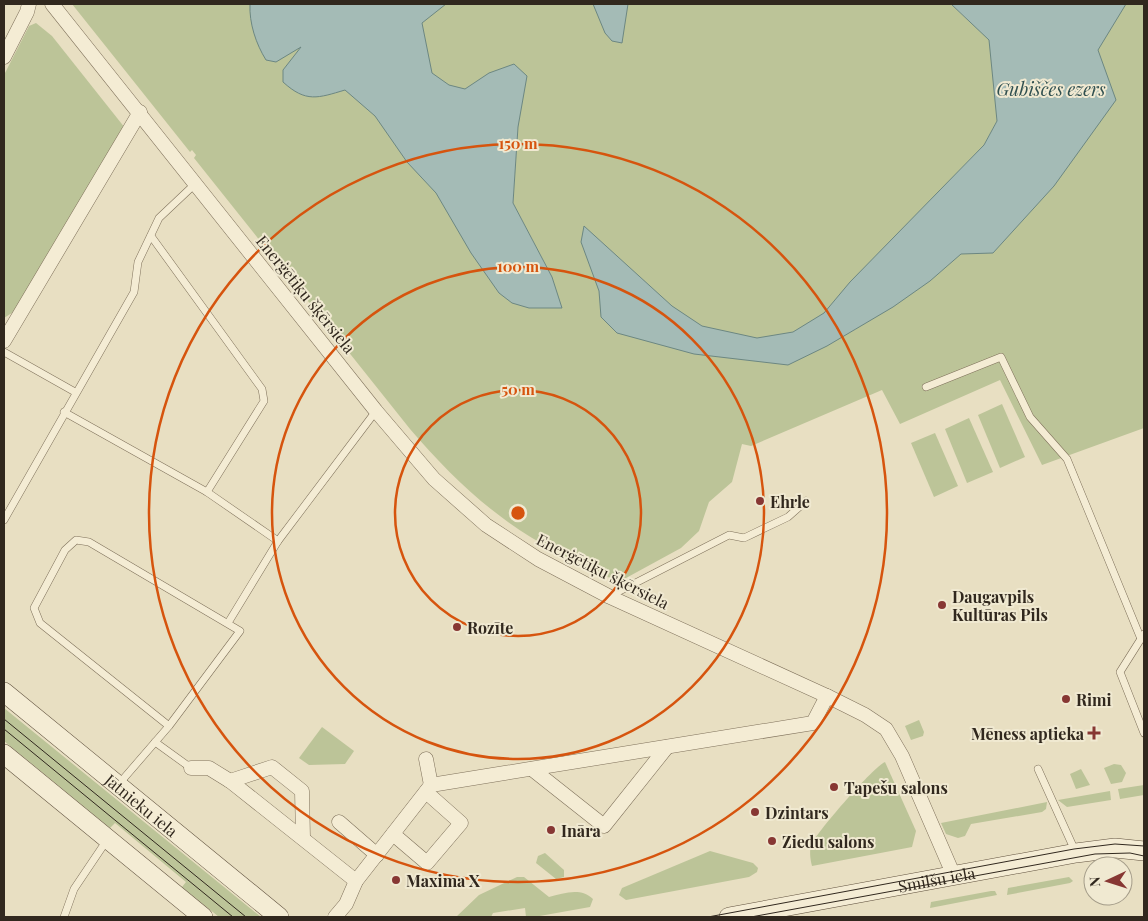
<svg xmlns="http://www.w3.org/2000/svg" width="1148" height="921" viewBox="0 0 1148 921" font-family="'Playfair Display',serif">
<style>
.green{fill:#bcc498;fill-rule:evenodd}
.water{fill:#a4bbb6;stroke:#6c8782}
.lines{fill:none;stroke-linecap:round;stroke-linejoin:round}
.lane-casing{stroke:#7f715b;stroke-width:8}
.street-casing{stroke:#7f715b;stroke-width:15}
.secondary-casing{stroke:#61523f;stroke-width:20}
.lane{stroke:#f4ecd4;stroke-width:7}
.street{stroke:#f4ecd4;stroke-width:14}
.secondary{stroke:#f4ecd4;stroke-width:19}
.tram{stroke:#31281e;stroke-width:1}
.ring{fill:none;stroke:#d6540e;stroke-width:2.5}
.poi-dot{fill:#873733;stroke:#f0e9d1;stroke-width:2}
.labels{text-anchor:middle;dominant-baseline:central;stroke-width:4;stroke-linejoin:round;paint-order:stroke}
.street-label{font-size:16px;fill:#31281e;stroke:#f0e9d1}
.poi-label{font-size:16px;font-weight:bold;fill:#31281e;stroke:#f0e9d1;text-anchor:start}
.water-label{font-size:18px;font-style:italic;fill:#2f4f4f;stroke:#f0e9d1}
.centre{fill:#d6540e;stroke:#f0e9d1;stroke-width:2.5}
.ring-label{font-size:15px;text-anchor:middle;font-weight:bold;fill:#d6540e;stroke:#f0e9d1;stroke-width:4;stroke-linejoin:round;paint-order:stroke}
</style>
<rect width="100%" height="100%" fill="#e8dfc2"/>
<!-- green -->
<g class="green">
<path d="M72 4H951L971 23 991 17 997 121 984 145 864 269 855 330 1102 4H1144V428L1042 465 1000 380 900 424 882 390 751 446 742 444 732 482 709 502 699 531 681 548 626 578 612 579 563 555V552L557 549 556 551C498 522 452 478 410 429L194 158 196 155 192 150 190 152ZM432 73 471 133 518 127 513 203 552 277Z"/>
<path d="M36 23 52 36 125 128 18 309 4 318V75L29 26Z"/>
<path d="M1002 404 1025 457 1000 468 978 415Z"/>
<path d="M969 418 993 472 967 483 945 429Z"/>
<path d="M935 433 958 486 934 497 911 443Z"/>
<path d="M4 708 261 917H219L182 887 186 882 115 823 110 828 4 741Z"/>
<path d="M919 720 924 732 923 736 911 740 905 726Z"/>
<path d="M322 727 354 751 345 764 309 765 299 758Z"/>
<path d="M885 762 916 831 912 847 812 866C810 859 809 849 812 843 818 831 874 766 885 762Z"/>
<path d="M1114 764 1121 765 1126 773 1122 782 1111 784 1104 768Z"/>
<path d="M1081 769 1090 785 1076 789 1070 774Z"/>
<path d="M1144 785V795L1120 799 1118 789Z"/>
<path d="M1110 791 1111 800 1067 807 1058 800Z"/>
<path d="M1047 802 1046 809 1042 812 971 824 965 836 958 838 946 834 941 823Z"/>
<path d="M710 851 753 863 758 868 757 872 749 877 626 900 619 895 622 888Z"/>
<path d="M545 853 564 870V877L556 879 536 863 538 856Z"/>
<path d="M517 877H524L549 897C564 893 581 887 593 899L590 907 534 917H526L525 908 493 913 491 917H456L479 895Z"/>
<path d="M1069 877 1073 881 1070 883 1007 895 1008 888Z"/>
<path d="M991 891H995L997 895 930 908 931 902Z"/>
</g>
<!-- water -->
<g class="water">
<path d="M250 4H446L422 23 432 73 449 85 465 89 489 73 514 64 527 76 518 127 513 203 552 277 562 308H529L512 303 499 293 471 253 436 193 407 162 375 116 345 90C318 98 306 103 283 82V70L301 47 276 62 266 60C256 44 249 23 250 4Z"/>
<path d="M593 4H628L622 43 612 41 605 33Z"/>
<path d="M951 4H1126L1098 50 1116 100 1054 186 993 253 961 254 930 281 893 307 827 346 788 365 694 354 617 333 601 317 599 291 581 242 584 226 672 306 702 326 757 338 793 332 824 313 850 282 984 145 997 121 989 40Z"/>
</g>
<g class="lines">
<defs>
<g id="lane">
<path d="M151 236 262 389 264 401 207 492"/>
<path d="M4 352 75 392"/>
<path d="M926 387 1001 357 1030 417 1067 459 1141 639"/>
<path d="M64 412 207 492 278 541"/>
<path d="M4 520 134 292 138 262 159 218 195 184"/>
<path d="M610 596 729 535 744 538 788 517 806 501"/>
<path d="M228 623 278 541 376 411"/>
<path d="M1144 634 1120 672 1144 733"/>
<path d="M155 742 191 768"/>
<path d="M1038 769 1076 853"/>
<path d="M118 785 169 726 240 631 89 542 76 540 65 550 34 608 40 623 169 726"/>
<path d="M64 917 74 889 107 840"/>
</g>
<g id="street">
<path d="M52 4 376 411 434 479 486 525 538 559 610 597 827 696 865 715 886 729 902 756 954 876"/>
<path d="M4 57 27 12 29 4"/>
<path d="M4 341 140 112"/>
<path d="M426 759 431 785"/>
<path d="M191 768H209L230 781 356 881"/>
<path d="M532 769 604 826 667 747"/>
<path d="M230 781 272 767 302 791 303 838"/>
<path d="M339 822 377 855"/>
<path d="M393 834 427 863 461 823 426 792"/>
<path d="M335 917 346 904 356 881 431 785 813 723 827 696"/>
</g>
<g id="secondary">
<path id="s1" d="M4 692 279 917"/>
<path d="M4 754 203 917"/>
<path id="s2" d="M729 917 1076 853 1115 848 1144 851"/>
</g>
</defs>
<!-- lane casing -->
<use href="#lane" class="lane-casing"/>
<!-- street casing -->
<use href="#street" class="street-casing"/>
<!-- secondary casing -->
<use href="#secondary" class="secondary-casing"/>
<!-- lane -->
<use href="#lane" class="lane"/>
<!-- street -->
<use href="#street" class="street"/>
<!-- secondary -->
<use href="#secondary" class="secondary"/>
<!-- tram -->
<g class="tram">
<path d="M4 719 246 917"/>
<path d="M4 729 233 917"/>
<path d="M708 917 1074 849 1115 844 1144 846"/>
<path d="M751 917 1095 854 1130 853 1144 856"/>
</g>
</g>
<!-- distance rings -->
<g class="ring">
<circle cx="518" cy="513" r="123"/>
<circle cx="518" cy="513" r="246"/>
<circle cx="518" cy="513" r="369"/>
</g>
<!-- markers -->
<g class="poi-dot">
<circle cx="760" cy="501" r="5"/>
<circle cx="942" cy="605" r="5"/>
<circle cx="457" cy="627" r="5"/>
<circle cx="1066" cy="699" r="5"/>
<path d="M1091.5 725.5h5v5h5v5h-5v5h-5v-5h-5v-5h5z"/>
<circle cx="834" cy="787" r="5"/>
<circle cx="755" cy="812" r="5"/>
<circle cx="551" cy="830" r="5"/>
<circle cx="772" cy="841" r="5"/>
<circle cx="396" cy="880" r="5"/>
</g>
<g class="labels">
<!-- street labels -->
<g class="street-label">
<text transform="translate(306 294) rotate(51)">Enerģētiķu šķērsiela</text>
<text transform="translate(603 571) rotate(27)">Enerģētiķu šķērsiela</text>
<text stroke="none"><textPath href="#s1" startOffset="178">Jātnieku iela</textPath></text>
<text stroke="none"><textPath href="#s2" startOffset="211">Smilšu iela</textPath></text>
</g>
<!-- poi labels -->
<g class="poi-label">
<text x="770" y="501">Ehrle</text>
<text x="952" y="596">Daugavpils<tspan x="952" dy="18">Kultūras Pils</tspan></text>
<text x="467" y="627">Rozīte</text>
<text x="1076" y="699">Rimi</text>
<text x="1084" y="733" text-anchor="end">Mēness aptieka</text>
<text x="844" y="787">Tapešu salons</text>
<text x="765" y="812">Dzintars</text>
<text x="561" y="830">Ināra</text>
<text x="782" y="841">Ziedu salons</text>
<text x="406" y="880">Maxima X</text>
</g>
<!-- water labels -->
<g class="water-label">
<text x="1051" y="89">Gubiščes ezers</text>
</g>
</g>
<circle cx="518" cy="513" r="8" class="centre"/>
<g class="ring-label">
<text x="518" y="149">150 m</text>
<text x="518" y="272">100 m</text>
<text x="518" y="395">50 m</text>
</g>
<!-- border -->
<rect width="1148" height="921" fill="none" stroke="#31281e" stroke-width="10"/>
<!-- north arrow -->
<g transform="translate(1108 881) rotate(266)"><circle r="24" fill="#f0e9d1" stroke="#a49c89"/>
<path d="M0-4L9 19L0 12L-9 19Z" fill="#873733"/>
<text y="-8" font-size="14" font-weight="bold" text-anchor="middle" fill="#31281e">N</text>
</g>
</svg>
